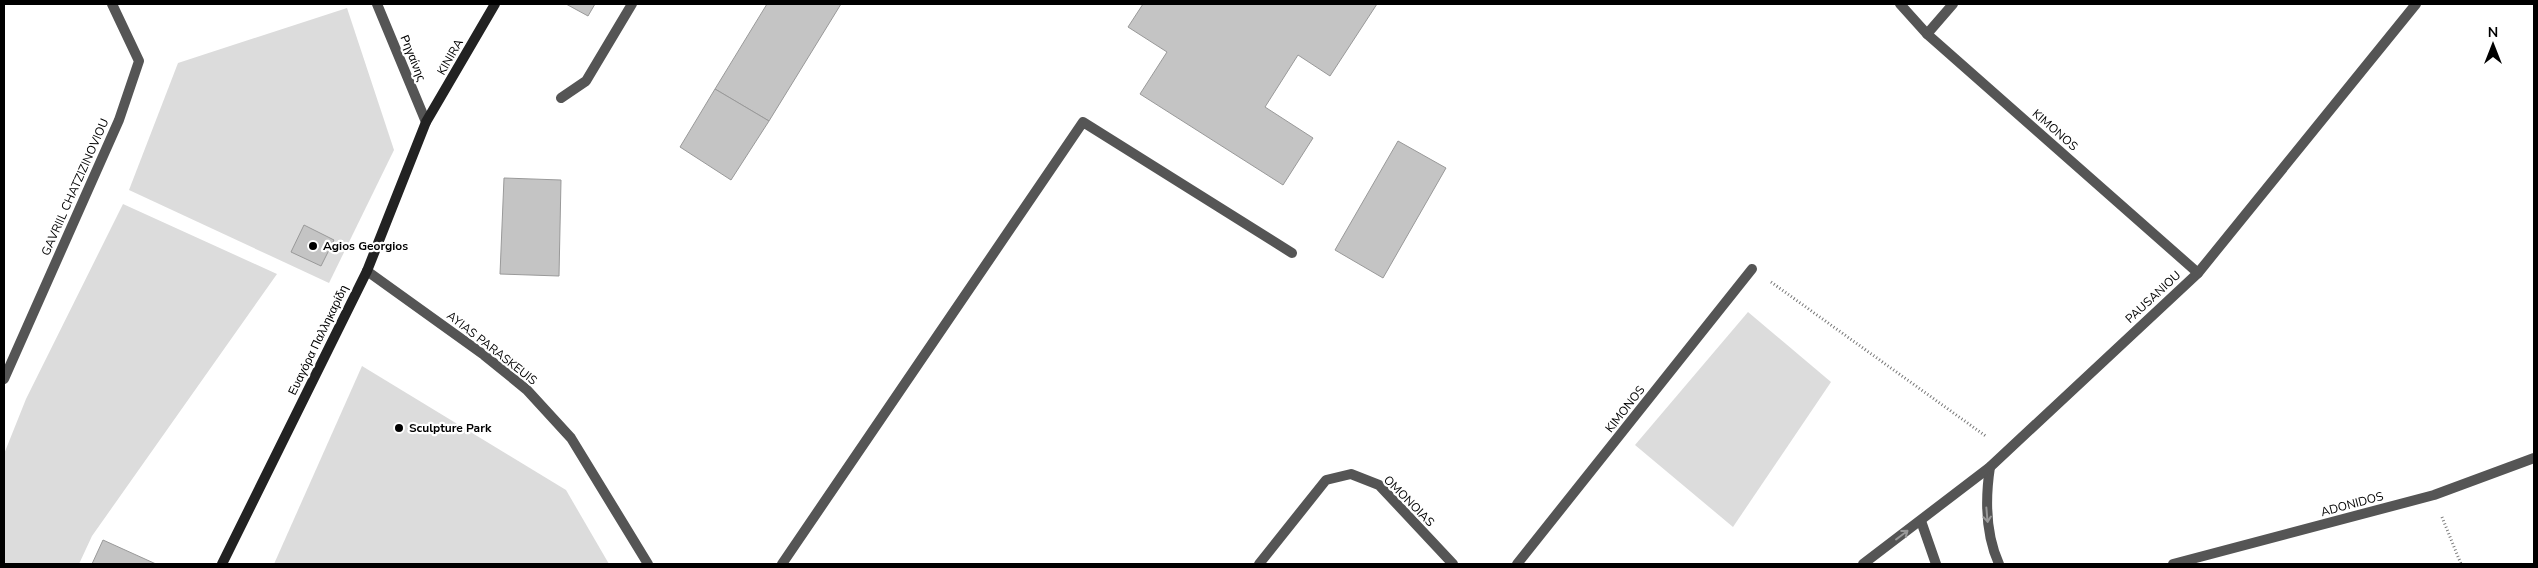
<svg xmlns="http://www.w3.org/2000/svg" width="2538" height="568" viewBox="0 0 2538 568" font-family="'Nunito Sans',sans-serif">
<style>
.green{fill:#dcdcdc}
.building{fill:#c4c4c4;stroke:#999}
.lines{fill:none;stroke-linecap:round;stroke-linejoin:round}
.path{stroke:#777;stroke-width:3;stroke-dasharray:1 2.5;stroke-linecap:butt}
.service{stroke:#555;stroke-width:10}
.minor{stroke:#555;stroke-width:10}
.tertiary{stroke:#555;stroke-width:10}
.secondary{stroke:#222;stroke-width:10}
.oneway{stroke:#999}
.poi-dot{fill:#000;stroke:#fff;stroke-width:2}
.labels{text-anchor:middle;dominant-baseline:central;stroke-width:4.5;stroke-linejoin:round;paint-order:stroke}
.street-label{font-size:12px;fill:#000;stroke:#fff}
.poi-label{font-size:12px;font-weight:bold;fill:#000;stroke:#fff;text-anchor:start}
</style>
<rect width="100%" height="100%" fill="#fff"/>
<!-- green -->
<g class="green">
<path d="M347 8 394 150 329 283 129 190 178 63Z"/>
<path d="M123 204 277 274 92 536 79 564H4V454L26 399Z"/>
<path d="M1748 312 1831 382 1733 527 1635 445Z"/>
<path d="M362 366 566 490 609 564H274Z"/>
</g>
<!-- building -->
<g class="building">
<path d="M566 4H595L588 16Z"/>
<path d="M767 4H841L769 121 715 89Z"/>
<path d="M1143 4H1377L1330 76 1298 55 1265 107 1313 138 1283 185 1140 94 1167 52 1128 27Z"/>
<path d="M715 89 769 121 731 180 680 147Z"/>
<path d="M1398 141 1446 168 1383 278 1335 250Z"/>
<path d="M504 178 561 180 559 276 500 274Z"/>
<path d="M304 225 334 240 321 266 291 252Z"/>
<path d="M103 540 156 564H92Z"/>
</g>
<g class="lines">
<!-- path -->
<g class="path">
<path d="M1771 282 1987 437"/>
<path d="M2442 517 2461 564"/>
</g>
<!-- service -->
<g class="service">
<path d="M561 98 586 81 632 4"/>
<path d="M782 564 1083 122 1292 253"/>
</g>
<!-- minor -->
<g class="minor">
<path d="M1900 4 1927 34 2198 273"/>
<path d="M1927 34 1953 4"/>
<path d="M367 271 484 355 527 390 571 438 648 564"/>
<path d="M4 379 119 120 139 61 112 4"/>
<path d="M1990 467C1985 500 1985 533 1999 564"/>
<path d="M1921 521 1936 564"/>
<path d="M1259 564 1326 480 1351 474 1379 485 1453 564"/>
<path d="M1517 564 1752 269"/>
<path d="M1863 564 1990 467 2198 273 2416 4"/>
<path d="M2173 564 2434 495 2534 458"/>
</g>
<!-- tertiary -->
<path class="tertiary" d="M377 4 426 122"/>
<!-- secondary -->
<path class="secondary" d="M222 564 367 271 426 122 495 4"/>
</g>
<!-- one-way arrows -->
<defs><path id="oneway-shaft" d="M-6 0H5M1.5-3L5.5 0L1.5 3" fill="none" stroke-width="1.6" stroke-linecap="round" stroke-linejoin="round" transform="scale(1.25)"/></defs>
<g class="oneway">
<use href="#oneway-shaft" transform="translate(1987 515) rotate(85)"/>
<use href="#oneway-shaft" transform="translate(1902 535) rotate(-37)"/>
</g>
<!-- markers -->
<g class="poi-dot">
<circle cx="313" cy="246" r="5"/>
<circle cx="399" cy="428" r="5"/>
</g>
<g class="labels">
<!-- street labels -->
<g class="street-label">
<text transform="translate(450 57) rotate(-60)">KINIRA</text>
<text transform="translate(413 58) rotate(68)">Ρηγαίνης</text>
<text transform="translate(2055 130) rotate(41)">KIMONOS</text>
<text transform="translate(75 187) rotate(-66)">GAVRIIL CHATZIZINOVIOU</text>
<text transform="translate(2153 297) rotate(-43)">PAUSANIOU</text>
<text transform="translate(318 340) rotate(-64)">Ευαγόρα Παλληκαρίδη</text>
<text transform="translate(492 348) rotate(38)">AYIAS PARASKEUIS</text>
<text transform="translate(1625 409) rotate(-52)">KIMONOS</text>
<text transform="translate(1409 501) rotate(45)">OMONOIAS</text>
<text transform="translate(2352 504) rotate(-15)">ADONIDOS</text>
</g>
<!-- poi labels -->
<g class="poi-label">
<text x="323" y="246">Agios Georgios</text>
<text x="409" y="428">Sculpture Park</text>
</g>
</g>
<!-- border -->
<rect width="2538" height="568" fill="none" stroke="#000000" stroke-width="10"/>
<!-- north arrow -->
<g transform="translate(2493 45)" stroke="#ffffff" stroke-width="4" paint-order="stroke">
<path d="M0-4L9 19L0 12L-9 19Z" fill="#000000"/>
<text y="-8" font-size="14" font-weight="bold" text-anchor="middle" fill="#000000">N</text>
</g>
</svg>
